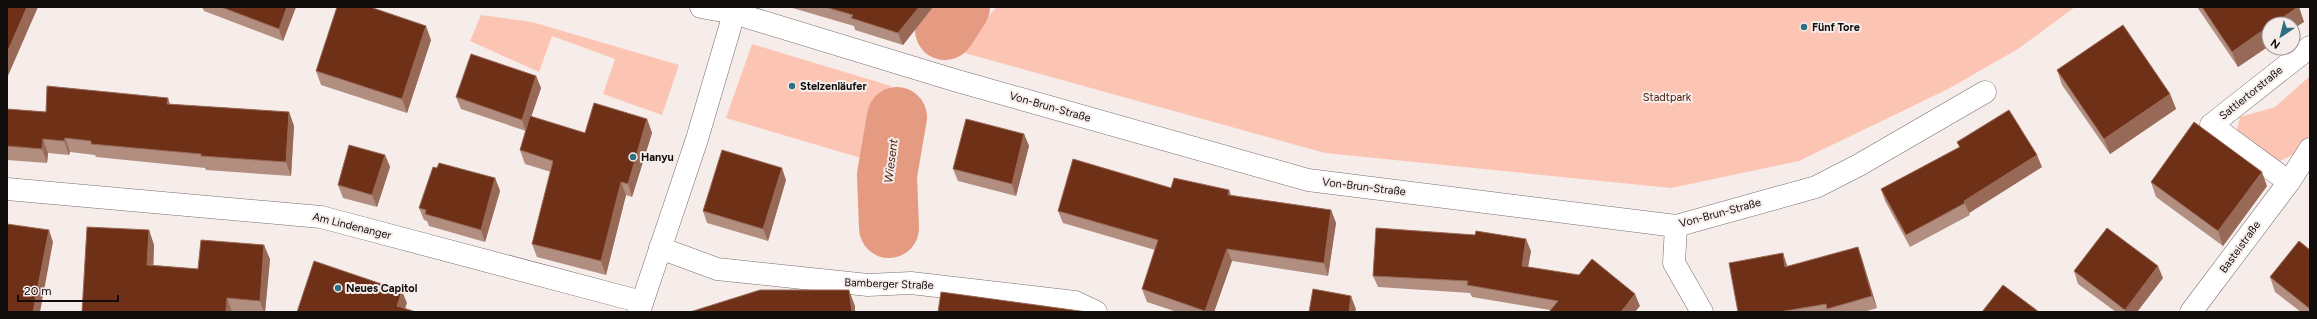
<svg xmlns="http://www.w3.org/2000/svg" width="2317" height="319" viewBox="0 0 2317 319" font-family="Figtree,sans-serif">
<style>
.green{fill:#fcc5b3}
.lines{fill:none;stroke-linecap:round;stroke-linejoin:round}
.river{stroke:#e59b81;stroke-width:60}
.minor-casing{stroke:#776f6d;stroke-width:23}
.minor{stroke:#fff;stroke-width:22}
.wall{fill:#b28e81}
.shaded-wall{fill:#986957}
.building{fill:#6f3018;stroke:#986957}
.poi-dot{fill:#2e6f82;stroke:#f6edea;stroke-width:1.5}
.labels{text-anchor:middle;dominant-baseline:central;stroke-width:4;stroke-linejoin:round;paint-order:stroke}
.poi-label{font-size:11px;font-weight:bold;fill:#100d0c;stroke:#f6edea;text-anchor:start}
.street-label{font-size:11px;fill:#100d0c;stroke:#f6edea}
.park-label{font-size:11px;fill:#471907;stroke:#f6edea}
.water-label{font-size:12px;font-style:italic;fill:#471908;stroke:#f6edea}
</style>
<rect width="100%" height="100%" fill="#f6edea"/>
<!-- green -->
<g class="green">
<path d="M996 7H2075L2018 49 1948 89 1799 161 1671 188 1325 153 961 52Z"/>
<path d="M481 15 532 22 679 65 662 115 603 94 615 59 552 36 539 72 470 41Z"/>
<path d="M752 44 891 86 871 161 726 118Z"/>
<path d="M2310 76V131L2305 149 2280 161 2236 134 2240 117 2275 107Z"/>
</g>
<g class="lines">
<!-- river -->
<g class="river">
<path d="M945 30 960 7"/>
<path d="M889 228 887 175 897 117"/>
</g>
<defs>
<g id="minor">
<path d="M701 7 734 13 954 80 1308 180 1676 226 1816 187 1859 165 1985 92"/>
<path d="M2289 182 2310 149"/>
<path d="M7 189 321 217 642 302"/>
<path d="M1676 226 1674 263 1702 312"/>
<path d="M660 248 717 269 868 285 911 283 1075 302 1096 312"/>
<path d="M639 312 697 139 736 7"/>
<path d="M2191 312 2289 182 2211 125 2310 47"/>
</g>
</defs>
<!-- minor casing -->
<use href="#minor" class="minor-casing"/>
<!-- minor -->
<use href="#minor" class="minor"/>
</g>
<!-- wall -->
<g class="wall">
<path d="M202 7H296L283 41 204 11Z"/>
<path d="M789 7H933L903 45 855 30 854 26Z"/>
<path d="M2197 7H2299L2304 22 2269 24V46L2238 67Z"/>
<path d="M431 40 407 113 321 85 316 71Z"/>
<path d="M2057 70 2170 94 2176 109 2110 154 2062 85Z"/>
<path d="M536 76 541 88 531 117 585 133 647 119 652 133 632 197 626 195 606 275 537 257 532 244 551 172 525 164 520 150 526 131 461 109 456 97Z"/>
<path d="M170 104 289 112 294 126 291 176 206 170 205 168 96 157 95 155 70 152 69 155 48 153 47 163 7 160V109L46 112Z"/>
<path d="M1024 134 1029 146 1016 196 958 181 953 169Z"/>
<path d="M1957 142 2042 167 1969 213 1970 215 1910 247 1885 201 1881 189 1959 147Z"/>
<path d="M385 155 390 167 377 207 343 198 338 185Z"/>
<path d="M437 168 495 178 500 191 485 242 429 226 427 221 424 220 419 208Z"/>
<path d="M786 180 768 241 707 223 703 211Z"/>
<path d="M2151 182 2267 186 2223 246 2156 197Z"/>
<path d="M1171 188 1229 190 1231 195 1331 210 1336 223 1328 276 1232 261 1214 312H1177L1147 302 1142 289 1155 250 1063 223 1058 211Z"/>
<path d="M149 230 154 245 153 265 198 269 270 259 265 312H82Z"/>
<path d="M1475 235 1531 251 1528 267 1640 306 1550 310 1472 297 1470 293 1378 287 1373 276Z"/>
<path d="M2310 250V312H2301L2275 292 2270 277Z"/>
<path d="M1862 259 1877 308 1864 312H1738L1787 267Z"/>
<path d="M2074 271 2163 278 2137 312H2116L2078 284Z"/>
</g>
<!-- shaded-wall -->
<g class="shaded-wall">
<path d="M27 7H38L7 78V53Z"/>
<path d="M287 7H296L283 41 279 29Z"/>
<path d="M919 7H933L903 45 898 33Z"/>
<path d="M2298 7H2299L2304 22 2293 29V24H2273Z"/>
<path d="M426 26 431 40 407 113 402 99Z"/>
<path d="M2269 26V46L2238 67 2232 52Z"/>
<path d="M536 76 541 88 526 132 522 120Z"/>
<path d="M2170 94 2176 109 2110 154 2104 139Z"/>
<path d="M168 98 172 112 167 104Z"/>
<path d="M289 112 294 126 291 176 286 162Z"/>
<path d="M647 119 652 133 632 197 628 184Z"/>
<path d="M1024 134 1029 146 1016 196 1012 184Z"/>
<path d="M65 138 70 152 69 155 64 141Z"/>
<path d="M43 139 48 153 47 163 42 149Z"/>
<path d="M385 155 390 167 377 207 372 195Z"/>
<path d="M2037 155 2042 167 1969 213 1964 201Z"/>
<path d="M782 168 786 180 768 241 763 229Z"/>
<path d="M2262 172 2267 186 2223 246 2218 231Z"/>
<path d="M495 178 500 191 485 242 481 230Z"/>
<path d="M621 182 626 195 606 275 601 261Z"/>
<path d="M1229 190 1233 203 1228 195Z"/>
<path d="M1331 210 1336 223 1328 276 1324 263Z"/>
<path d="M49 230 53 242 40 312H33Z"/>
<path d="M149 230 154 245 153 279 147 265Z"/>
<path d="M1526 239 1531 251 1526 278 1522 266Z"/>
<path d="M264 245 270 259 265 312H264L260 301Z"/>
<path d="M1858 247 1862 259 1877 308 1872 296Z"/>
<path d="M1227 249 1232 261 1214 312H1206L1205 311Z"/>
<path d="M1783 253 1787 265 1790 279 1785 267Z"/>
<path d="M2158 266 2163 278 2137 312H2125V310Z"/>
<path d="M849 290 855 306V312H852Z"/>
<path d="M402 291 407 303 404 312 397 306Z"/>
<path d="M1635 294 1640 306 1635 312H1621Z"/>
<path d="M1351 296 1356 309 1355 312H1349Z"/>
<path d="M227 298 232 312H226Z"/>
</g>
<!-- building -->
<g class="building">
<path d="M7 7H27L7 53Z"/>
<path d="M221 7H287L279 29Z"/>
<path d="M337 7H370L426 26 402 99 316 71Z"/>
<path d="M825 7H919L898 33 851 18 853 15Z"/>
<path d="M2202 7H2298L2273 24H2269V26L2232 52Z"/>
<path d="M2123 25 2170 94 2104 139 2057 70Z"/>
<path d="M471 54 536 76 522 120 456 97Z"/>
<path d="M47 86 168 98 167 104 289 112 286 162 201 156V154L91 144V141L65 138 64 141 43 139 42 149 7 146V109L46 112Z"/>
<path d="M594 103 647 119 628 184 621 182 601 261 532 244 553 161 520 150 530 116 585 133Z"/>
<path d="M2009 110 2037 155 1964 201 1965 203 1906 235 1881 189 1960 147 1957 142Z"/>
<path d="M966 119 1024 134 1012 184 953 169Z"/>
<path d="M2194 122 2262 172 2218 231 2151 182Z"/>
<path d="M349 145 385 155 372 195 338 185Z"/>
<path d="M722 150 782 168 763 229 703 211Z"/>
<path d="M1073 159 1171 188 1174 178 1229 190 1228 195 1331 210 1324 263 1227 249 1205 311 1142 289 1158 240 1058 211Z"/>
<path d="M439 163 495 178 481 230 425 214 426 210 419 208 433 167 437 168Z"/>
<path d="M7 224 49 230 33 312H7Z"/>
<path d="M87 227 149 230 147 265 198 269 201 240 264 245 260 301 227 298 226 312H82Z"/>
<path d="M1376 228 1475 235 1476 231 1526 239 1522 266 1579 275 1592 259 1635 294 1621 312H1549L1558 301 1467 285 1468 281 1373 276Z"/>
<path d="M2107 228 2158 266 2125 310 2074 271Z"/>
<path d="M2299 241 2310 250V309L2270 277Z"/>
<path d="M1858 247 1872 296 1827 309 1826 304 1779 312H1738L1729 263 1783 253 1785 267Z"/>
<path d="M314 261 402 291 397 306 416 312H297Z"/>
<path d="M2003 285 2039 312H1982Z"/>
<path d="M1313 289 1351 296 1349 312H1309Z"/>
<path d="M760 290H849L852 312H690Z"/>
<path d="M941 292 1087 312H938Z"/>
</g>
<!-- markers -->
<g class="poi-dot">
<circle cx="1804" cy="27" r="4"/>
<circle cx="792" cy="86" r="4"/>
<circle cx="633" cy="157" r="4"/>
<circle cx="338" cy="288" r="4"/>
</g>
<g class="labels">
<!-- poi labels -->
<g class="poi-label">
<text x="1812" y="27">Fünf Tore</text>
<text x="800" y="86">Stelzenläufer</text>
<text x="641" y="157">Hanyu</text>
<text x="346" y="288">Neues Capitol</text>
</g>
<!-- street labels -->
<g class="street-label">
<text transform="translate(2251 93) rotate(-39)">Sattlertorstraße</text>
<text transform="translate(1050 107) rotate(16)">Von-Brun-Straße</text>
<text transform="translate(1364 187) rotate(7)">Von-Brun-Straße</text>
<text transform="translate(1720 213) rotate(-15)">Von-Brun-Straße</text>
<text transform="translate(352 226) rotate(14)">Am Lindenanger</text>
<text transform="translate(2240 247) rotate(-54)">Basteistraße</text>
<text transform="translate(889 284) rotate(2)">Bamberger Straße</text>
</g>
<!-- park labels -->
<g class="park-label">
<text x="1667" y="97">Stadtpark</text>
</g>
<!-- water labels -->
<g class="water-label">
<text transform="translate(891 161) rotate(-83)">Wiesent</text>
</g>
</g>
<!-- border -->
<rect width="2317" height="319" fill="none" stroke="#100d0c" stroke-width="16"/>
<!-- north arrow -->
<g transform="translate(2281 36) rotate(215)"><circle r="19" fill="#f6edea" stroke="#9a9391"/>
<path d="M0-3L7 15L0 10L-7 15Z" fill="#2e6f82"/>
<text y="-6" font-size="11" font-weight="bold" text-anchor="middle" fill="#100d0c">N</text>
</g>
<!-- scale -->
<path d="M18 295v6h100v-6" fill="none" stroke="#100d0c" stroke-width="2"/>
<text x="24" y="295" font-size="12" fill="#100d0c" stroke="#f6edea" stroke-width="3" paint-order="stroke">20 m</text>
</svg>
